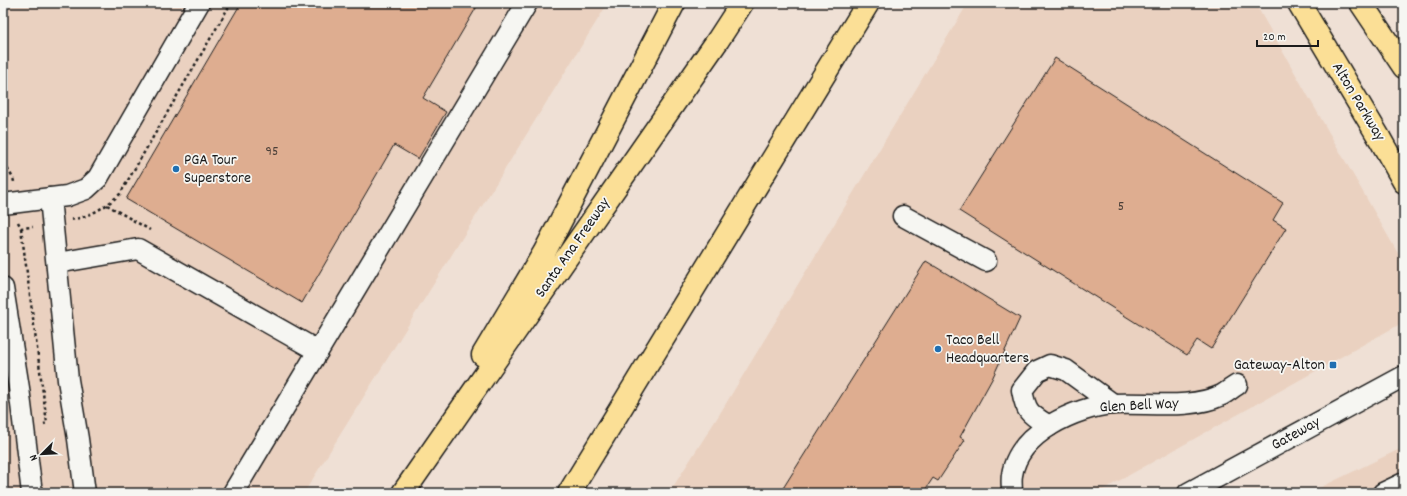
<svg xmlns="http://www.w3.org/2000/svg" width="1407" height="496" viewBox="0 0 1407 496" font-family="Dekko,sans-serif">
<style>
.built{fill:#ead1c0}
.building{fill:#dead90;stroke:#1c1c1c}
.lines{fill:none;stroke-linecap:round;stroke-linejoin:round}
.minor-casing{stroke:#1c1c1c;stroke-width:23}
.major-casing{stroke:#1c1c1c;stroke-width:25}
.highway-casing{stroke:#1c1c1c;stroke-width:25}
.path{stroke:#1c1c1c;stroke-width:2.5;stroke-dasharray:3 3;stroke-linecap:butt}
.minor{stroke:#f6f6f2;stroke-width:20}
.major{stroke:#fbdf96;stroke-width:22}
.highway{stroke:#fbdf96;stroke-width:22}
.poi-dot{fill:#1f6fb2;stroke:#f6f6f2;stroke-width:1.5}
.labels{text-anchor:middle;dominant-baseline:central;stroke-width:3.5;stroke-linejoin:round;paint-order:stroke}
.number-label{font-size:14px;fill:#4c4039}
.street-label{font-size:16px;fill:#1c1c1c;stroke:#f6f6f2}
.poi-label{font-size:16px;fill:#1c1c1c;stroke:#f6f6f2;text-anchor:start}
</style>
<rect width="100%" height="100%" fill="#efe0d5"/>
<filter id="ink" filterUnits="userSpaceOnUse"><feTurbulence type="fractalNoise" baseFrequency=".025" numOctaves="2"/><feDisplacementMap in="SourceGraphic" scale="8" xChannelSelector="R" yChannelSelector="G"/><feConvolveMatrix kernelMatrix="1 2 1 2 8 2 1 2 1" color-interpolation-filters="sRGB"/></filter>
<g filter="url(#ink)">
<!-- built -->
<g class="built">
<path d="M3 3H608L304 493H3Z"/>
<path d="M968 3H1255L1404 264V317L1402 323 1097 493H669L719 415Z"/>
<path d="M1404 447V493H1309Z"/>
</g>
<!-- building -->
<g class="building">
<path d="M241 3H479L423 98 446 112 418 159 394 145 302 303 126 199Z"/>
<path d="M1055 58 1283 203 1273 220 1286 228 1211 349 1197 340 1187 355 959 211Z"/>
<path d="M926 261 1020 318 992 379 960 437 965 440 938 481 933 478 923 493H780Z"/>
</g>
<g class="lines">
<defs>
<g id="minor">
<path d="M50 198 68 380 78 439 85 493"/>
<path d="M3 204 67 196 86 189 98 178 199 3"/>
<path d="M903 216 986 261"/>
<path d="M57 263 138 249 318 351"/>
<path d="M3 288 19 388 32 493"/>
<path d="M1049 426C1030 414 1026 413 1022 390L1037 371 1050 365 1066 370 1113 404"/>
<path d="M233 493 527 3"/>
<path d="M1012 493C1012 487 1011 480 1012 475 1018 433 1076 407 1113 404 1147 402 1190 410 1222 395 1227 392 1232 388 1237 385"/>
<path d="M1188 493 1404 376"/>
<path d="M1383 493 1404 483"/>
</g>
<g id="major">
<path d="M1299 3 1380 139 1404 182"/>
<path d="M1361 3 1404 67"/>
</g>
<g id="highway">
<path d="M483 355 544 253 674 3"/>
<path d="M403 493 718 40 742 3"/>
<path d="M569 493 868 3"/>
</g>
</defs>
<!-- minor casing -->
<use href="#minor" class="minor-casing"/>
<!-- major casing -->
<use href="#major" class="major-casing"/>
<!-- highway casing -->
<use href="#highway" class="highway-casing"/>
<!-- path -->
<g class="path">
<path d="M3 139C4 147 4 157 6 165 8 172 14 177 14 183"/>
<path d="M107 205 150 230"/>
<path d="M71 220C91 216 104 208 120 194L231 3"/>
<path d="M18 222 21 228 33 227"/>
<path d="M21 228 47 423 44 424"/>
</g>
<!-- minor -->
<use href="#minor" class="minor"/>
<!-- major -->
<use href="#major" class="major"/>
<!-- highway -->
<use href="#highway" class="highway"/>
</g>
</g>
<!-- markers -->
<g class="poi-dot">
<circle cx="176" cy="169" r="4"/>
<circle cx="938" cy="349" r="4"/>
<rect x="1329" y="361" width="8" height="8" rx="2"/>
</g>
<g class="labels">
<!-- number labels -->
<g class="number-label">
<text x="272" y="152">95</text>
<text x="1121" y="207">5</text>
</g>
<!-- street labels -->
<g class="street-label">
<text transform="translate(1358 102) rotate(59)">Alton Parkway</text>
<text transform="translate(573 248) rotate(-55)">Santa Ana Freeway</text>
<text transform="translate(1139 406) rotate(-3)">Glen Bell Way</text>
<text transform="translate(1296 434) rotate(-29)">Gateway</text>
</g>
<!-- poi labels -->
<g class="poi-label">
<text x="184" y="160">PGA Tour<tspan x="184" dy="18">Superstore</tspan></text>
<text x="946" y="340">Taco Bell<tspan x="946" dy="18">Headquarters</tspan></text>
<text x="1325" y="365" text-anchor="end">Gateway-Alton</text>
</g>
</g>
<!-- margin -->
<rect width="1407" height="496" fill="none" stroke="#f6f6f2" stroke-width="16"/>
<rect x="8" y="8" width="1391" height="480" fill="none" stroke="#1c1c1c" stroke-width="1.5" filter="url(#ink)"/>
<!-- north arrow -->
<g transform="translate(42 454) rotate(246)" stroke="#f6f6f2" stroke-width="3" paint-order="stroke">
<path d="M0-3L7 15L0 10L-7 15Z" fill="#1c1c1c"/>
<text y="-6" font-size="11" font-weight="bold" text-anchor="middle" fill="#1c1c1c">N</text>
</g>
<!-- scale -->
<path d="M1257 40v6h61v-6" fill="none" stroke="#1c1c1c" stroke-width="2"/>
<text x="1263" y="40" font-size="12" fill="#1c1c1c" stroke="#f6f6f2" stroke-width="3" paint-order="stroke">20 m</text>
</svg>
